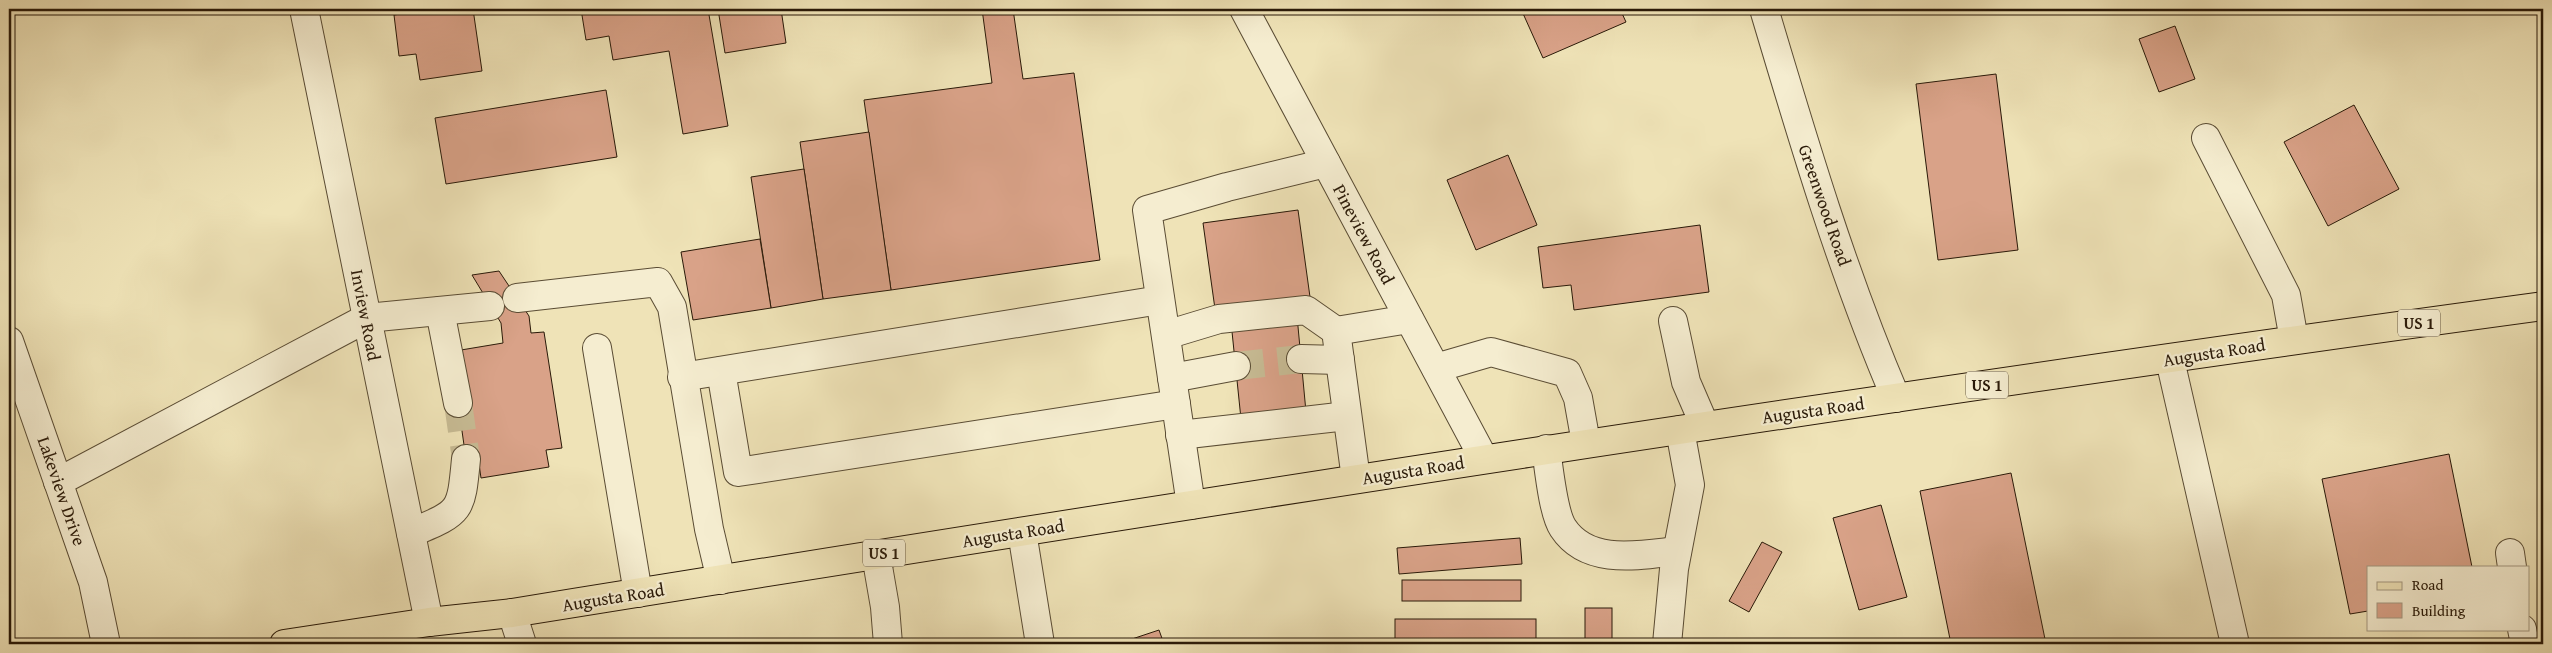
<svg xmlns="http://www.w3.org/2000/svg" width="2552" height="653" viewBox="0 0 2552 653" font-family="'Gentium Book Plus',serif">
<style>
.building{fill:#d9a288;stroke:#291908}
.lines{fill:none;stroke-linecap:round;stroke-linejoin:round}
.minor-tunnel{stroke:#c7bb94;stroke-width:28;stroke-dasharray:28 14;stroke-linecap:butt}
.minor-casing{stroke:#5a4c34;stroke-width:30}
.major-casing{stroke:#291908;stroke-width:30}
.minor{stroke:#f5edd0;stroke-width:28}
.major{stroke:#efe3b7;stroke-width:28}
.labels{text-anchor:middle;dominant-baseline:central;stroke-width:4.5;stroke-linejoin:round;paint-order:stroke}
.shield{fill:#f5edd0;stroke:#665944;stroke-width:1}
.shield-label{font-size:16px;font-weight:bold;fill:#291908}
.street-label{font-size:18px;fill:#291908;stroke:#f5edd0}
</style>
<rect width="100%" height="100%" fill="#efe3b7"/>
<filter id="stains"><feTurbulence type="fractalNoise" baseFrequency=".004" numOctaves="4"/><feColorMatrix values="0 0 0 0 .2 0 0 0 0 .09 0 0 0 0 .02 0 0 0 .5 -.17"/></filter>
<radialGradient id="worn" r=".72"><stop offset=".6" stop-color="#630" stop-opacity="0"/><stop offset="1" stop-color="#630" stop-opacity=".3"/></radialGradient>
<!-- building -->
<g class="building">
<path d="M407 9H473L482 71 420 80 416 54 399 56 394 15 407 13Z"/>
<path d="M581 9H708L728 126 683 134 669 51 613 60 609 36 586 40Z"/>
<path d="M718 9H781L786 43 725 53Z"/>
<path d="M982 9H1013L1023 79 1074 73 1100 260 891 290 864 100 992 83Z"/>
<path d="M1521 9H1620L1626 22 1543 58Z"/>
<path d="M2175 26 2195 79 2159 92 2139 39Z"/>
<path d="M1996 74 2018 250 1938 260 1916 84Z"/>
<path d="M606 90 617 157 446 184 435 118Z"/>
<path d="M2354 105 2399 189 2328 226 2284 142Z"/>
<path d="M869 132 891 290 823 299 800 142Z"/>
<path d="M1508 155 1537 225 1476 250 1447 180Z"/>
<path d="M804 169 823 299 771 308 751 177Z"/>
<path d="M1298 210 1310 297 1215 309 1203 223Z"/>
<path d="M1700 225 1709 292 1574 310 1571 285 1543 288 1538 247Z"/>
<path d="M760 239 771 308 693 320 681 252Z"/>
<path d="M499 271 529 316 531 333 544 332 562 448 546 450 549 467 481 478 478 457 466 459 458 403 461 350 503 343 501 323 472 275Z"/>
<path d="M1297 316 1306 412 1241 419 1231 322Z"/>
<path d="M2541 426H2543V450Z"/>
<path d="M2449 454 2472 567H2368V611L2350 614 2322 479Z"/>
<path d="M2011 473 2046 644H1951L1920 491Z"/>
<path d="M1881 505 1907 597 1859 610 1833 518Z"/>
<path d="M1520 538 1522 564 1399 574 1397 548Z"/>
<path d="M1762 542 1782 552 1749 612 1729 601Z"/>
<rect x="1402" y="580" width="119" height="21"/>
<rect x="1585" y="608" width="27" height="36"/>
<rect x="1395" y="619" width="141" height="25"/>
<path d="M1159 630 1164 644H1117Z"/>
</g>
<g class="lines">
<!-- minor-tunnel -->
<g class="minor-tunnel">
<path d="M1236 366 1301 359"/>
<path d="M458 403 466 459"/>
</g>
<defs>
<g id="minor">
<path d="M304 9 429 622"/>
<path d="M1244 9 1484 459"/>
<path d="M1764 9C1803 140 1842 272 1896 398"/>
<path d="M2206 138 2286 295 2294 340"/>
<path d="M517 298 658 282 672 307 709 529 721 580"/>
<path d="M440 311 458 403"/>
<path d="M1673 321 1686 382 1705 426"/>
<path d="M1336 331 1409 319"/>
<path d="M1166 335 1219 319 1306 310 1336 331 1356 479"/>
<path d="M9 341 93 582 106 644"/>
<path d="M597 348 638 593"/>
<path d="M1301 359 1340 360"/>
<path d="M2170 360 2235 644"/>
<path d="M1436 368 1491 352 1567 373 1578 398 1586 443"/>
<path d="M721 371 738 472 1176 404"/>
<path d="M682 377 1160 300"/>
<path d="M1172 378 1236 366"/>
<path d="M1180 435 1347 416"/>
<path d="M1546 449C1549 469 1553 513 1563 528 1588 566 1640 555 1677 551"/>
<path d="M58 482 367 318 490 306"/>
<path d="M1191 505 1147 210 1227 187 1326 163"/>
<path d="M1022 532 1040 644"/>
<path d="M411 533C461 512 461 513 466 459"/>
<path d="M2510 553 2512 567"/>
<path d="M876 555 885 607 888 644"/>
<path d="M512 613 522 644"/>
<path d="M2522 629 2525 644"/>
<path d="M1667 644 1674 569 1690 485 1680 430"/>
</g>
<path id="major" d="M284 644 429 622 512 613C1188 504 1865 398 2543 306"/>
</defs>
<!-- minor casing -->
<use href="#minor" class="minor-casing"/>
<!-- major casing -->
<use href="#major" class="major-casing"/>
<!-- minor -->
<use href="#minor" class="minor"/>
<!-- major -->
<use href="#major" class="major"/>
</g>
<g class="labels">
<!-- shield labels -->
<g class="shield">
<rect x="2398" y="309.5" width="42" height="27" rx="4"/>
<rect x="1966" y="371.5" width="42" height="27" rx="4"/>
<rect x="863" y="539.5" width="42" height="27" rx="4"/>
</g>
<g class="shield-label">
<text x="2419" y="323">US 1</text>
<text x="1987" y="385">US 1</text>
<text x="884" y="553">US 1</text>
</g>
<!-- street labels -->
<g class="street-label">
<text transform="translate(1825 205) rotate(71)">Greenwood Road</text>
<text transform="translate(1364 234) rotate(62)">Pineview Road</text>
<text transform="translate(366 315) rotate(79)">Inview Road</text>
<text transform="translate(2214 352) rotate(-9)">Augusta Road</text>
<text transform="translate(1813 410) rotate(-8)">Augusta Road</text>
<text transform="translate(1413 470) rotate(-9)">Augusta Road</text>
<text transform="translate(62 491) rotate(71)">Lakeview Drive</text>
<text transform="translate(1013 533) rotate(-9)">Augusta Road</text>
<text transform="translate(613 597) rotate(-9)">Augusta Road</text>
</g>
</g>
<!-- margin -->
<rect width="2552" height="653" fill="none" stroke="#efe3b7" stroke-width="30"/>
<rect x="10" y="10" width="2532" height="633" fill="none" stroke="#291908" stroke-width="2.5"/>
<rect x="15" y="15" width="2522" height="623" fill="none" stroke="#291908"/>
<!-- legend -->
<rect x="2367" y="566" width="162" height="65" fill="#f5edd0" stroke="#a39880"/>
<rect x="2377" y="582" width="25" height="8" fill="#efe3b7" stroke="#a39880"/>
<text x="2412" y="590" font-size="15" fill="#291908">Road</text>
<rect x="2377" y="603" width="25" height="15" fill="#d9a288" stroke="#a39880"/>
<text x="2412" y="616" font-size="15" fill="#291908">Building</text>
<rect width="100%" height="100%" filter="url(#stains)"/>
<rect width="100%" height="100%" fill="url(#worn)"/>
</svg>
